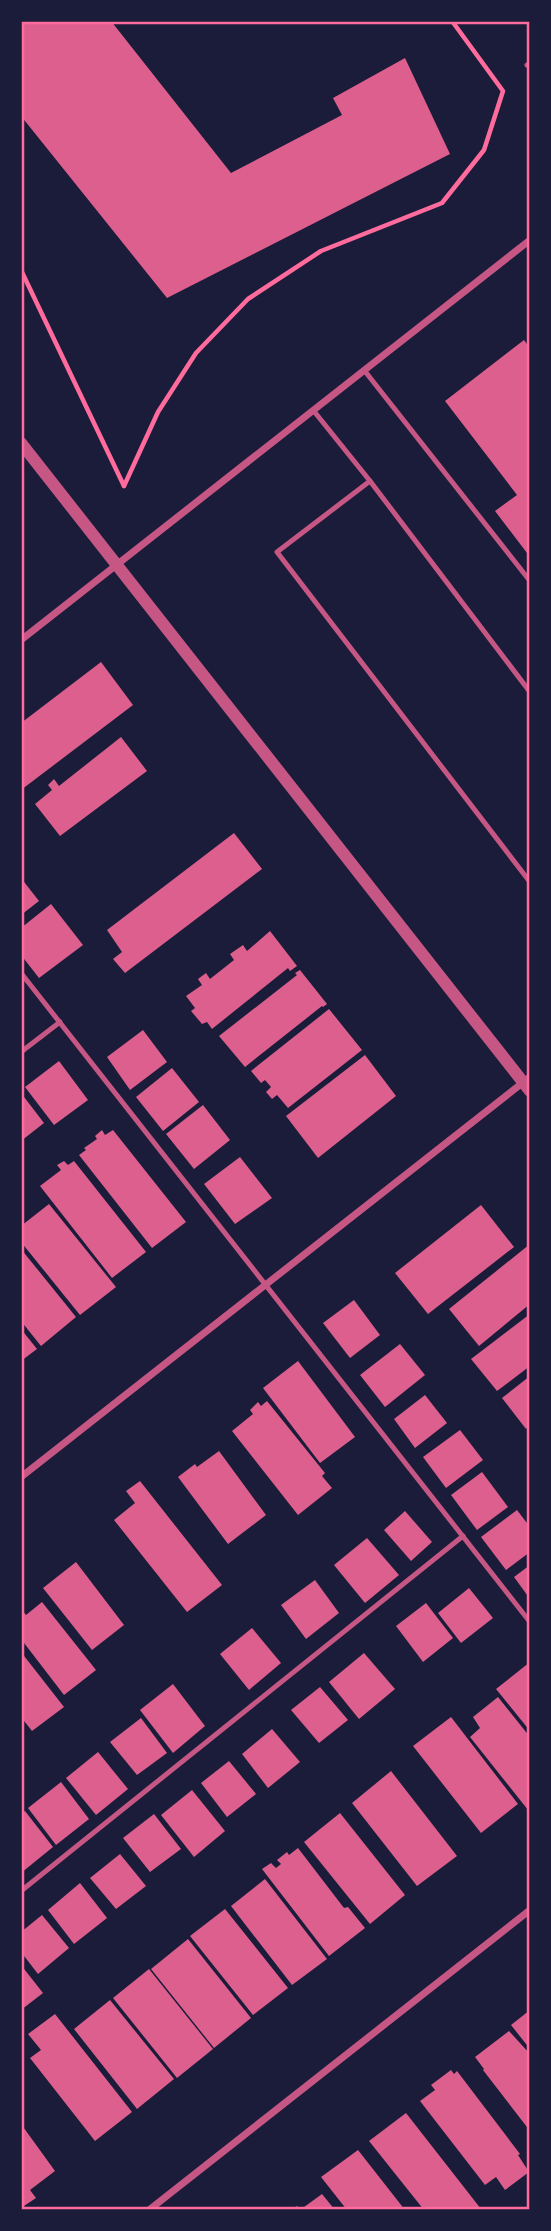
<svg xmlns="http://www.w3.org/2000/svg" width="551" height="2231" viewBox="0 0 551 2231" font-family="Manrope,sans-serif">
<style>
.building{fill:#dd5f8e}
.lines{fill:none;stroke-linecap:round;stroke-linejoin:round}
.path{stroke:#ff6b9d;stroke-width:4.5}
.service{stroke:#c65784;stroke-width:5}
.minor{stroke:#c65784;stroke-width:7}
.tertiary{stroke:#c65784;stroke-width:12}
.neatline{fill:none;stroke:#ff6b9d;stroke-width:2.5}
</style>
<rect width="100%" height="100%" fill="#1b1b3a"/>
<!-- building -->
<g class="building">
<path d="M21 21H111L231 173 342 115 333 98 405 58 450 154 167 298 21 116Z"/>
<path d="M524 340 530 348V557L495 511 517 495 445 401Z"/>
<path d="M101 662 133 705 21 790V723Z"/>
<path d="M121 737 147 771 60 836 35 804 52 790 48 785 54 779 59 786Z"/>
<path d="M234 833 262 869 125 973 113 959 122 952 107 930Z"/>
<path d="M21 878 39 901 21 915Z"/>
<path d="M51 904 83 945 39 978 21 955V928Z"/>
<path d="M270 931 297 966 290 971 288 968 212 1029 207 1022 202 1024 191 1011 195 1008 186 996 202 985 198 979 206 973 210 979 234 960 230 954 243 945 247 951Z"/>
<path d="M300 970 327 1004 323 1007 322 1006 245 1067 219 1036 297 975 295 973Z"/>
<path d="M329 1009 362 1050 288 1108 277 1095 272 1099 266 1092 271 1087 265 1080 261 1083 251 1071Z"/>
<path d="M143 1030 167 1062 130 1090 107 1057Z"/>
<path d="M365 1055 396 1096 318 1158 286 1116Z"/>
<path d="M59 1061 88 1100 54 1125 25 1087Z"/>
<path d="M172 1068 199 1102 163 1131 136 1097Z"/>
<path d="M21 1093 44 1123 21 1141Z"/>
<path d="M203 1105 230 1140 194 1169 166 1134Z"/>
<path d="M102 1130 105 1135 113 1130 186 1222 152 1248 79 1155 86 1150 84 1148 97 1139 95 1136Z"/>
<path d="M240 1157 272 1198 235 1224 204 1184Z"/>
<path d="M64 1161 68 1165 74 1161 146 1252 112 1278 40 1186 61 1170 57 1165Z"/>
<path d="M49 1204 116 1287 80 1315 21 1242V1226Z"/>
<path d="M481 1205 514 1247 428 1314 395 1273Z"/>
<path d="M530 1244V1304L479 1346 449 1309Z"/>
<path d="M21 1249 76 1317 41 1346 21 1321Z"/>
<path d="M354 1300 380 1335 350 1358 323 1323Z"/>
<path d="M530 1314V1366L497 1391 471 1359Z"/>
<path d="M21 1329 37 1349 21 1361Z"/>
<path d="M400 1344 425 1375 385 1407 360 1375Z"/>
<path d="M298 1361 355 1437 320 1463 263 1388Z"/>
<path d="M530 1376V1425L526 1429 502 1398Z"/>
<path d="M425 1395 447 1423 415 1448 394 1419Z"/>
<path d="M267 1401 325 1473 322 1476 332 1488 298 1515 232 1431 253 1414 250 1410 258 1402 261 1406Z"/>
<path d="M460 1430 483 1460 446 1488 423 1457Z"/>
<path d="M219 1451 266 1515 228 1544 178 1477 195 1464 197 1467Z"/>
<path d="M482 1472 508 1507 477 1530 451 1495Z"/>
<path d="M140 1481 222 1585 187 1612 114 1520 135 1503 126 1491Z"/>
<path d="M517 1510 530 1527V1552L506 1570 481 1537Z"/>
<path d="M405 1511 432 1542 411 1561 384 1530Z"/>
<path d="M367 1538 399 1575 365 1603 334 1565Z"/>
<path d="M76 1562 124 1625 92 1650 43 1588Z"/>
<path d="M530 1565V1599L514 1577Z"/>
<path d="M315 1580 339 1613 306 1639 281 1605Z"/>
<path d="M469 1588 493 1618 461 1643 438 1613Z"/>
<path d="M42 1602 96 1670 64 1695 21 1639V1609L26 1615Z"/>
<path d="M426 1603 453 1638 423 1662 396 1626Z"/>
<path d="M252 1628 281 1663 249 1690 220 1654Z"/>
<path d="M21 1652 64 1707 32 1731 21 1717Z"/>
<path d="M364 1653 395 1689 359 1719 329 1682Z"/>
<path d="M530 1662V1731L496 1689Z"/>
<path d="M173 1684 205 1726 173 1753 140 1710Z"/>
<path d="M320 1687 348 1720 319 1743 291 1710Z"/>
<path d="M498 1697 530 1737V1809L528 1810 470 1737 480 1728 473 1717Z"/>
<path d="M451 1717 518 1804 481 1833 413 1746Z"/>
<path d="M141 1718 167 1753 137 1775 110 1742Z"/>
<path d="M272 1729 300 1762 268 1788 242 1754Z"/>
<path d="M98 1752 128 1789 96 1815 66 1778Z"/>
<path d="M229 1761 256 1794 227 1817 201 1783Z"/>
<path d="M391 1771 457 1856 417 1886 352 1803Z"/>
<path d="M61 1782 89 1819 56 1845 28 1808Z"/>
<path d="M192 1790 225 1831 194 1857 161 1815Z"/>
<path d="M25 1811 53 1847 21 1873V1814Z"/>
<path d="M340 1813 405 1895 370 1924 304 1842Z"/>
<path d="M154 1814 181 1849 150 1872 123 1838Z"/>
<path d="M298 1848 344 1908 348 1907 365 1928 329 1956 262 1869 271 1863 276 1868 281 1864 277 1860 287 1852 289 1855Z"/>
<path d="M120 1854 146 1886 116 1909 90 1878Z"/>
<path d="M265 1879 327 1959 292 1985 231 1906Z"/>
<path d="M80 1883 107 1918 74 1944 48 1910Z"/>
<path d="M225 1909 288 1988 253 2015 190 1936Z"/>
<path d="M42 1915 69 1948 38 1974 21 1952V1932Z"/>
<path d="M188 1939 251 2018 214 2048 151 1969Z"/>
<path d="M21 1965 43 1993 21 2010Z"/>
<path d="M149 1969 213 2049 177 2078 113 1998Z"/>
<path d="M110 2000 174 2079 137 2109 74 2029Z"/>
<path d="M530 2010V2049L511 2025Z"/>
<path d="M55 2014 132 2112 95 2141 30 2058 41 2050 28 2034Z"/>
<path d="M509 2031 530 2054V2131L483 2070 484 2069 475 2057Z"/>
<path d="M451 2070 454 2074 457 2071 520 2154 518 2155 529 2172 505 2190 496 2177 485 2185 420 2101 435 2090 431 2085Z"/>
<path d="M406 2113 481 2209 424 2210 369 2141Z"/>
<path d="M21 2124 55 2171 30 2190 36 2198 21 2208Z"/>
<path d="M358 2150 405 2210H347L321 2177Z"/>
<path d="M322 2194 335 2210H291L297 2206 300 2210Z"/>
</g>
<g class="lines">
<!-- path -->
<g class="path">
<path d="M21 270 124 486"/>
<path d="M124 486 158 412 196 353 248 299 321 251 442 203 484 150 503 91 452 21"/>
</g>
<!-- service -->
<g class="service">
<path d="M527 65 530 63"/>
<path d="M364 370 530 581"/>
<path d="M313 410 370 481 530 692"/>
<path d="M370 481 277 552 530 882"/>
<path d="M21 973 530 1622"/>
<path d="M21 1052 60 1022"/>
<path d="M21 1891 463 1536"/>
</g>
<!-- minor -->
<g class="minor">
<path d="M21 640 530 240"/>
<path d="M21 1477 530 1077"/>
<path d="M149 2210 530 1910"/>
</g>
<!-- tertiary -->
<path class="tertiary" d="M21 443 530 1091"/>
</g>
<!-- border -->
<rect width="551" height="2231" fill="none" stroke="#1b1b3a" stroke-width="46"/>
<rect x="23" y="23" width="505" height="2185" class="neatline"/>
</svg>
